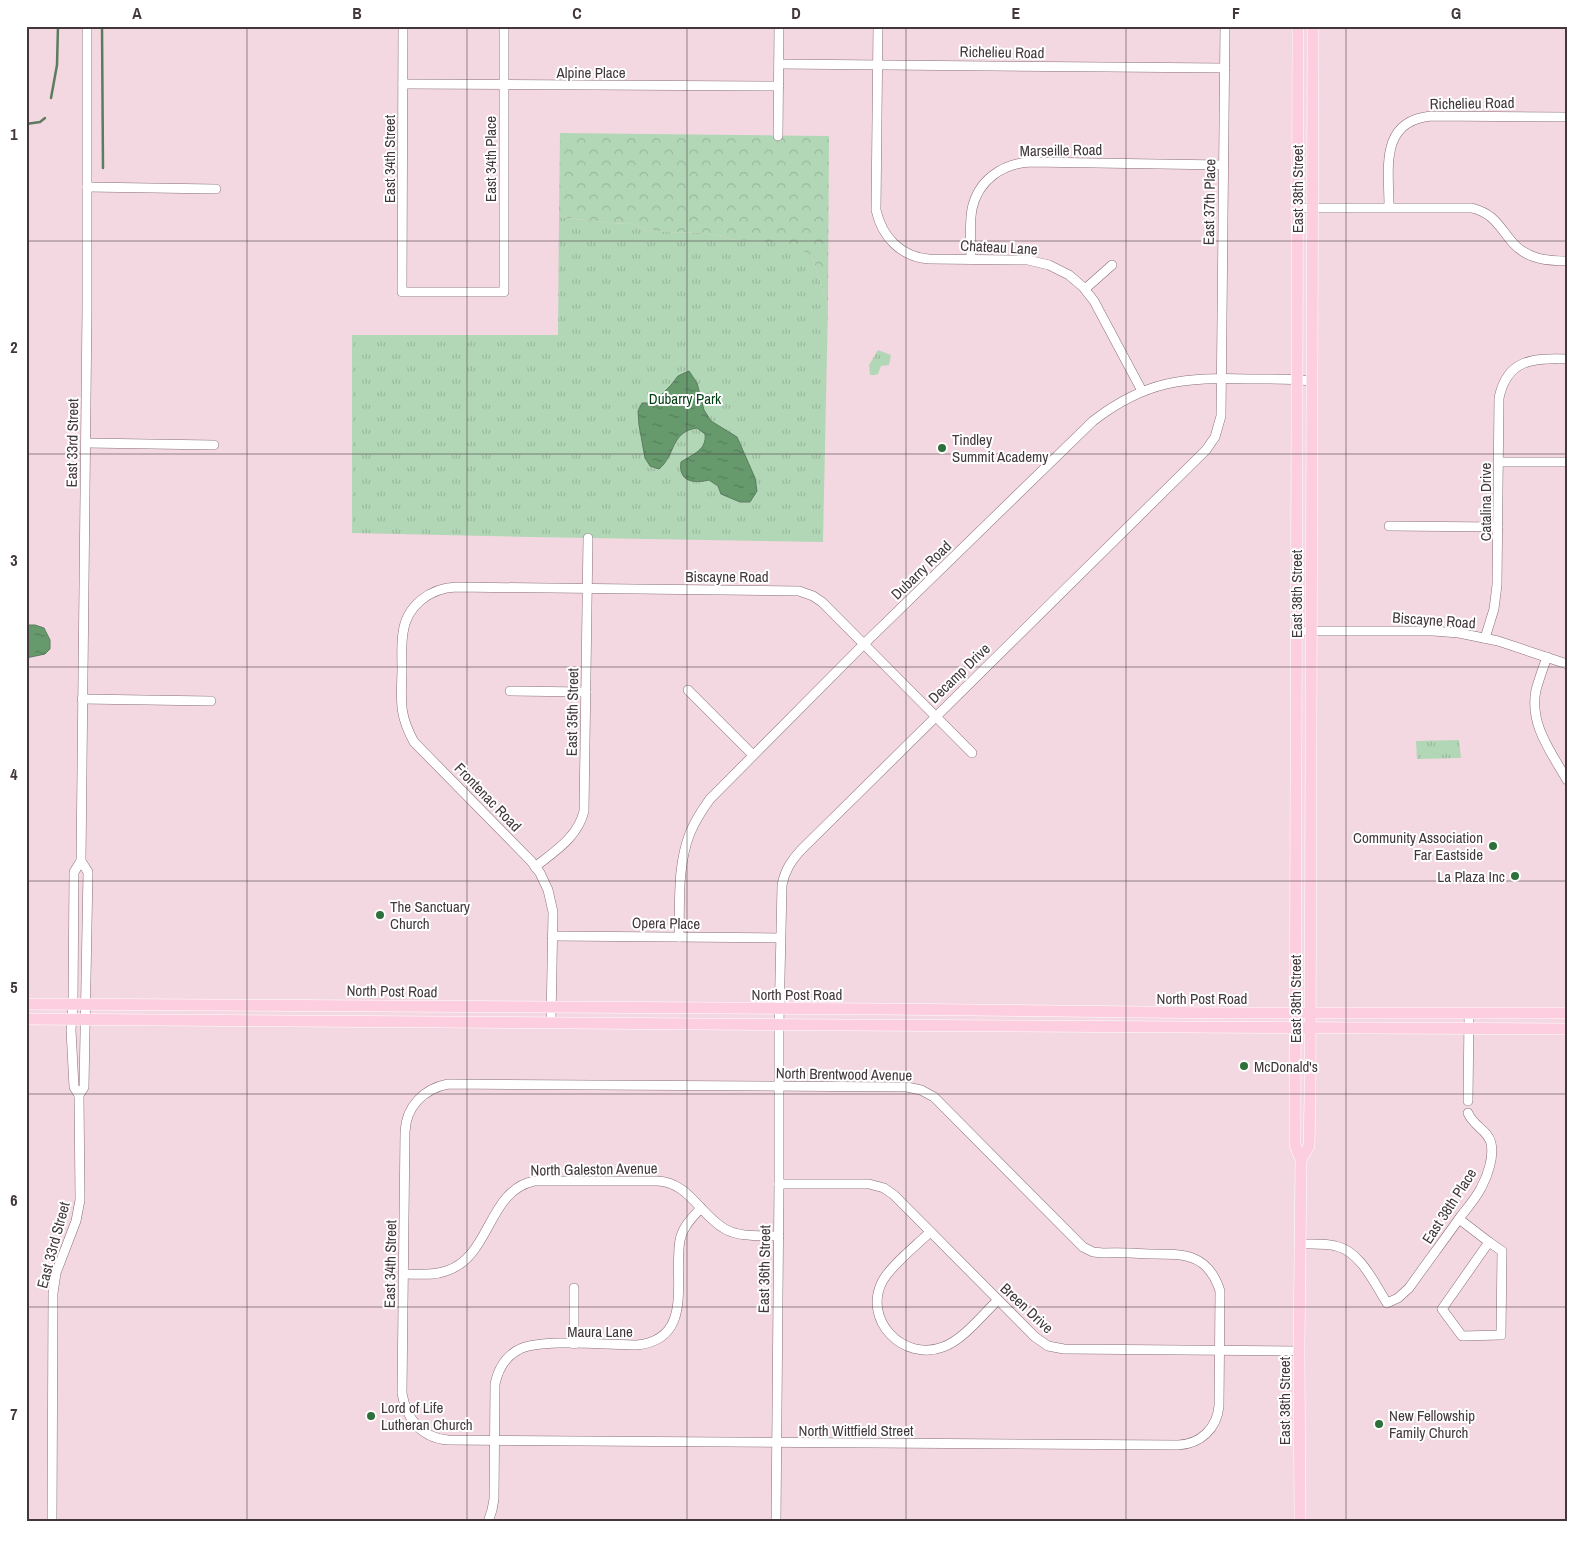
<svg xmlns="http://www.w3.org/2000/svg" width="1593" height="1548" viewBox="0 0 1593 1548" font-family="'Archivo Narrow',sans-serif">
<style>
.forest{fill:url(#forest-crowns)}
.park{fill:url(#park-tufts)}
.water{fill:url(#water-ripples);stroke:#5b7c5e}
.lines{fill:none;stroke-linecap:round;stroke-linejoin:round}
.stream{stroke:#5b7c5e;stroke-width:2.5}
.minor-casing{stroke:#886f77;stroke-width:10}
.major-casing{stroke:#fff;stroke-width:12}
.minor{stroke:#fff;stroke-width:9}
.major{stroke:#fccedf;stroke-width:11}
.grid{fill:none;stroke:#42373a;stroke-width:1;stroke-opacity:0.55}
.poi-dot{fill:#2d703b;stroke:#fff;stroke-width:2}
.labels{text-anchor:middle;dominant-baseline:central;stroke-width:4;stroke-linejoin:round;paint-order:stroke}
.street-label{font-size:15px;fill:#42373a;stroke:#fff}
.park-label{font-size:15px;fill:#003e13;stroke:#fff}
.poi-label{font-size:15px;fill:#42373a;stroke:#fff;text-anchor:start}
.neatline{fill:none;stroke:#42373a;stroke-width:2}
.grid-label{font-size:16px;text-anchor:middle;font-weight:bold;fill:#42373a}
</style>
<defs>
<pattern id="forest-crowns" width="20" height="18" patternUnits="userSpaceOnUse" patternTransform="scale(1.25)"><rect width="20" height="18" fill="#b2d7b6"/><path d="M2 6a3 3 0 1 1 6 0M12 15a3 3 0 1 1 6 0" fill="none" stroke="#9ab99d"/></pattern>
<pattern id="park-tufts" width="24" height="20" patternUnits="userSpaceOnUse" patternTransform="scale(1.25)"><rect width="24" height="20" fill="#b2d7b6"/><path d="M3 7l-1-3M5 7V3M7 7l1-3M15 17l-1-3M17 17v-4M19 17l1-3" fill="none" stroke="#9ab99d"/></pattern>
<pattern id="water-ripples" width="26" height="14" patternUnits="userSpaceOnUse" patternTransform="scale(1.25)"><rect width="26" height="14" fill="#669a6d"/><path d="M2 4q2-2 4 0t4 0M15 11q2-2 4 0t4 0" fill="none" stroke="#567e5b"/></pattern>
</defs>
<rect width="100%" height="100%" fill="#f4d8e1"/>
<!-- forest -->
<path class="forest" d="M560 133 829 136 828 305 812 256 762 242 736 240 706 233 664 232 648 230 632 224 610 223 559 217Z"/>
<!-- park -->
<g class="park">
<path d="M559 217 610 223 632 224 648 230 664 232 706 233 736 240 791 244 812 256 828 305 823 542 531 537 352 533V335H558Z"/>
<path d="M878 350 891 355 889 365 881 366 878 374 875 375H870L869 365Z"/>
<path d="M1459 740 1461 758 1417 759 1416 741Z"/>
</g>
<!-- water -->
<g class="water">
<path d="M689 371 697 383 704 410 711 421 737 437 755 478 757 491 750 502H740L721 494 718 486 709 480C693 484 678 481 681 462 693 454 707 450 705 434L697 428C670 432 676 455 659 469L650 466 645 458 639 425 638 411 642 403H650L660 396 671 385 678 376Z"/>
<path d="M26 625H35L44 628 50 640V649L45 654 26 658Z"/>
</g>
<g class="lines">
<!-- stream -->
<g class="stream">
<path d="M102 26 103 168"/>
<path d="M51 98 57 65 58 26"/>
<path d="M26 124 40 122 45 118"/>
</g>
<defs>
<g id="minor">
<path d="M403 26 402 292H504V26"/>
<path d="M878 26 876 210C882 237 901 257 929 259L1028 260 1049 265 1069 275 1083 287 1094 301 1142 391"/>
<path d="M779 64 1225 68"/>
<path d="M403 84 779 86"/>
<path d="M778 136 779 26"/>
<path d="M87 187 216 189"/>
<path d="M1389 207C1389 169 1379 121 1431 116L1567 117"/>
<path d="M1297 208H1472C1495 214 1499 227 1513 243 1527 259 1547 261 1567 261"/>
<path d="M971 259C971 243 969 225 972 209 978 180 1003 163 1031 162L1223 165"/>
<path d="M1085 289 1112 265"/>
<path d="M86 443 214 445"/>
<path d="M1498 462H1567"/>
<path d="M1389 526 1498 527"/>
<path d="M1296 631H1433L1459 633 1498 641 1567 664"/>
<path d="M1485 638 1494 609 1497 585 1499 398C1507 359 1533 358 1567 359"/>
<path d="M1547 657C1543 668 1539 679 1536 690 1529 724 1551 752 1567 780"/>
<path d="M688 690 753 755"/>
<path d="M510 691 586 692"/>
<path d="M82 699 211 701"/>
<path d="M535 867C555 851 578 837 584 811L588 538"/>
<path d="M552 936 780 938"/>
<path d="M679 937C680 902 677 866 690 833 695 821 702 810 710 799L864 644 1093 421C1146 380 1185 377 1249 379 1270 379 1290 378 1311 381"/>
<path d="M551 1022 553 912 548 890 540 873 531 861 414 742C399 715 401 701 402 671 402 659 401 645 403 633 406 606 430 588 456 587L799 591 813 596 822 602 972 753"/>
<path d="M448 1084 907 1087 921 1090 934 1097 1083 1247 1093 1252 1103 1253C1118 1252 1134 1253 1149 1254 1184 1254 1208 1253 1220 1291L1219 1406C1217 1428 1201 1444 1178 1445L448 1440C421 1438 406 1418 402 1393L405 1132C406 1107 423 1089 448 1084Z"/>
<path d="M79 1095 74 1087 71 1030 73 1004 74 872 81 861"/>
<path d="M1468 1101 1469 1014"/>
<path d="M779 1184H869L884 1188 894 1195 1035 1337 1048 1346 1064 1349 1299 1351"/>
<path d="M1459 1219 1489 1242"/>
<path d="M930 1232C917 1245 890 1266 882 1282 863 1320 903 1362 943 1347 963 1340 982 1315 998 1300"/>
<path d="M1489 1242 1502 1251 1501 1335 1462 1336 1442 1309Z"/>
<path d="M1300 1244C1312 1244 1325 1243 1336 1246 1361 1252 1374 1283 1387 1303L1398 1298 1409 1288C1426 1264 1444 1240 1461 1216 1468 1207 1476 1198 1481 1188 1488 1175 1494 1157 1491 1143 1488 1130 1473 1126 1468 1113"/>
<path d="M404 1274C418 1274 433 1276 446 1271 491 1257 487 1191 534 1181H657C689 1182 700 1215 725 1229 741 1238 761 1235 779 1236"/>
<path d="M574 1344V1288"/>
<path d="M52 1522 53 1293 56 1273 76 1221 80 1200 79 1095 84 1087 88 872 81 861 87 309V26"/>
<path d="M488 1522 492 1510 494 1499 495 1384C498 1370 505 1357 518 1350 539 1338 610 1345 637 1345 695 1339 673 1278 680 1240 683 1226 692 1218 701 1208"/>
<path d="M776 1522 779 1184V1024L782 885C785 870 791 861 801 850L1206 450 1215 437 1221 416 1225 26"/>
</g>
<g id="major">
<path d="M1298 26 1295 1145 1301 1160 1299 1351 1300 1522"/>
<path d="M26 1004 882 1009 1224 1013H1567"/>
<path d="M26 1019C540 1020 1053 1030 1567 1029"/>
<path d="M1301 1160 1309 1146 1310 1099 1313 26"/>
</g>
</defs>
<!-- minor casing -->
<use href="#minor" class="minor-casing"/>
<!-- major casing -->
<use href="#major" class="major-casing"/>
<!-- minor -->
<use href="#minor" class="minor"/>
<!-- major -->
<use href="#major" class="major"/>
</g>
<!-- grid -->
<path class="grid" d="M247 26V1522M467 26V1522M687 26V1522M906 26V1522M1126 26V1522M1346 26V1522M26 241H1567M26 454H1567M26 667H1567M26 881H1567M26 1094H1567M26 1307H1567"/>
<!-- markers -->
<g class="poi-dot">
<circle cx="942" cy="448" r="5"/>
<circle cx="1493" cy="846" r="5"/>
<circle cx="1515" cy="876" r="5"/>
<circle cx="380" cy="915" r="5"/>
<circle cx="1244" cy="1066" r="5"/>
<circle cx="371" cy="1416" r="5"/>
<circle cx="1379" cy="1424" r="5"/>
</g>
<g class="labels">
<!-- street labels -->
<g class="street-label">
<text transform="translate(1002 52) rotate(1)">Richelieu Road</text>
<text x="591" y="72">Alpine Place</text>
<text transform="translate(1472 103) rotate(-1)">Richelieu Road</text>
<text transform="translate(1061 150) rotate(-1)">Marseille Road</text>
<text transform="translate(389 159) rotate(-90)">East 34th Street</text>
<text transform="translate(490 159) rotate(-90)">East 34th Place</text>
<text transform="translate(1297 189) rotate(-90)">East 38th Street</text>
<text transform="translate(1209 202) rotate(-89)">East 37th Place</text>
<text transform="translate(999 247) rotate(3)">Chateau Lane</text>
<text transform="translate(72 443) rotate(-89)">East 33rd Street</text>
<text transform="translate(1485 502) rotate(-90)">Catalina Drive</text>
<text transform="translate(921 570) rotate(-44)">Dubarry Road</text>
<text x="727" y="576">Biscayne Road</text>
<text transform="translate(1296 594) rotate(-90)">East 38th Street</text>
<text transform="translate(1434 620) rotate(4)">Biscayne Road</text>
<text transform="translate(959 673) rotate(-44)">Decamp Drive</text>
<text transform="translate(572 712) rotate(-89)">East 35th Street</text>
<text transform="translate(488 797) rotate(46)">Frontenac Road</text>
<text transform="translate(666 923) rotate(1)">Opera Place</text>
<text transform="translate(392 991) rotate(1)">North Post Road</text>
<text x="797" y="994">North Post Road</text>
<text x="1202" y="998">North Post Road</text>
<text transform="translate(1295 999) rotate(-90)">East 38th Street</text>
<text transform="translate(844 1074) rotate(1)">North Brentwood Avenue</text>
<text transform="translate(594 1169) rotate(-1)">North Galeston Avenue</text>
<text transform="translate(1449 1206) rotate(-57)">East 38th Place</text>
<text transform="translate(53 1245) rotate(-75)">East 33rd Street</text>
<text transform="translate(390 1264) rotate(-89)">East 34th Street</text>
<text transform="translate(764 1269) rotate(-89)">East 36th Street</text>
<text transform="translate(1027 1308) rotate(43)">Breen Drive</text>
<text x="600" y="1331">Maura Lane</text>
<text transform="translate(1284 1401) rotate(-90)">East 38th Street</text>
<text x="856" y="1430">North Wittfield Street</text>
</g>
<!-- park labels -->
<g class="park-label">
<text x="685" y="398">Dubarry Park</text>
</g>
<!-- poi labels -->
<g class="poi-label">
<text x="952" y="439">Tindley<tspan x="952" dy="17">Summit Academy</tspan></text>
<text x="1483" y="837" text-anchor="end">Community Association<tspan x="1483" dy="17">Far Eastside</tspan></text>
<text x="1505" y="876" text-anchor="end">La Plaza Inc</text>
<text x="390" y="906">The Sanctuary<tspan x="390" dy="17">Church</tspan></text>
<text x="1254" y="1066">McDonald's</text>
<text x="381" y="1407">Lord of Life<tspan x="381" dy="17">Lutheran Church</tspan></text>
<text x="1389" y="1415">New Fellowship<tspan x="1389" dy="17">Family Church</tspan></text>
</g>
</g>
<!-- border -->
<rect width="1593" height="1548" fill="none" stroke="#ffffff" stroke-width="55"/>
<rect x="28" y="28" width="1538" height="1492" class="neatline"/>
<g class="grid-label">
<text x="137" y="19">A</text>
<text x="357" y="19">B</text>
<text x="577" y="19">C</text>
<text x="796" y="19">D</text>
<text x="1016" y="19">E</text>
<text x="1236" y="19">F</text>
<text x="1456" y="19">G</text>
<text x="14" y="140">1</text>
<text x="14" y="353">2</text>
<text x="14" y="566">3</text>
<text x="14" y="780">4</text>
<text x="14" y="993">5</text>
<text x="14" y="1206">6</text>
<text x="14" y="1420">7</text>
</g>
</svg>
